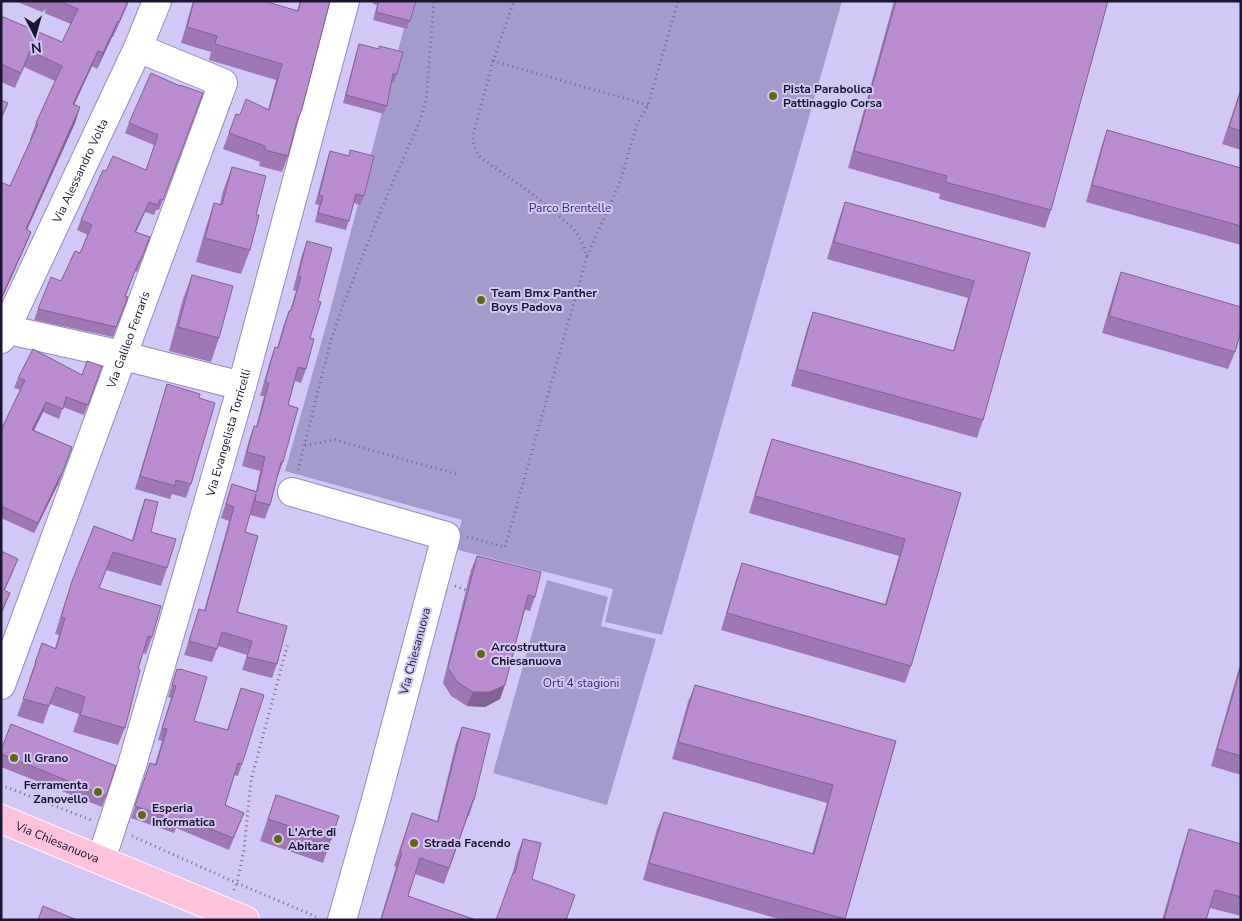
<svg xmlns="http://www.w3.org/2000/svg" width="1242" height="921" viewBox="0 0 1242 921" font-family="'Nunito Sans',sans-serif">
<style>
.green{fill:#a59bca}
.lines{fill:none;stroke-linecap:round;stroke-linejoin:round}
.minor-casing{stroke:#9888d1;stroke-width:30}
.major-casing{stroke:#fff;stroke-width:30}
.path{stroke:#726a8f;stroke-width:3;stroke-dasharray:1 4;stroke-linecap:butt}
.minor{stroke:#fff;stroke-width:28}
.major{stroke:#fec2db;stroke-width:28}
.wall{fill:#9f78b3}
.shaded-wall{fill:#826292}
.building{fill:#b98cd0;stroke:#826292}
.poi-dot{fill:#63690a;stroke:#d1c8f6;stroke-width:2}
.labels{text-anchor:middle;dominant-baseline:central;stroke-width:4;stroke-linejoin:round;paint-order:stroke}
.poi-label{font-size:12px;font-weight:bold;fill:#1c1531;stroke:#d1c8f6;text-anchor:start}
.street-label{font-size:12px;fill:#1c1531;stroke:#d1c8f6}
.park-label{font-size:12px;fill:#43267c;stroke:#d1c8f6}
</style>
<rect width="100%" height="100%" fill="#d1c8f6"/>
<!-- green -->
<g class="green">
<path d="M411 1H842L662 635 605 622 613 589 454 549 462 520 285 471 329 315Z"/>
<path d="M547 580 608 597 601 626 656 639 607 805 493 773Z"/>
</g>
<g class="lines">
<defs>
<g id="minor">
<path d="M1 325 18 332 112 353 242 386"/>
<path id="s1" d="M1 339 138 48 157 1"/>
<path d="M292 492 446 536 377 796 342 920"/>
<path id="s2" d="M1 685 223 83 138 48"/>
<path id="s3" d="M101 860 132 765 242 386 345 1"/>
</g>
<g id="major">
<path id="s4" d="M1 819 245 920"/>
</g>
</defs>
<!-- minor casing -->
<use href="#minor" class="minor-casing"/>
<!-- major casing -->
<use href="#major" class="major-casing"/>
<!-- path -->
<g class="path">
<path d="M493 61 648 105"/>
<path d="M587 256 619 185 637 124 648 105 678 1"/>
<path d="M305 445 335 440 456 474"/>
<path d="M298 470 331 340 345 300 383 205 421 118 426 100 434 1"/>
<path d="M467 537 505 547 587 256 581 240 573 228 538 198 481 158C475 150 473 144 473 135L493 61 514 1"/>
<path d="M455 586 466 590"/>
<path d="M1 785 91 820"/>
<path d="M132 836 237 883 319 918"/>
<path d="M234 890 237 883 244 850 251 780 288 643"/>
</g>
<!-- minor -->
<use href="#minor" class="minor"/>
<!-- major -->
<use href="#major" class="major"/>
</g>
<!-- wall -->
<g class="wall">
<path d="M20 1H129L113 37H112L97 69 92 66 74 105 80 107 75 123 27 230 31 232 25 247 10 186 31 139H30L36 123 55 81 24 67 15 88 1 82V16L62 42 71 24 20 3Z"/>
<path d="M193 1H264L297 11 300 1H330L302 109 296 124 288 156 282 172 259 166 260 162 223 149 236 114 240 115 268 110 276 80 209 60 211 52 181 43Z"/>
<path d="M374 1H416L407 29 373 20 377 5 373 4Z"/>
<path d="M894 1H1108L1051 210 1045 228 939 199 940 194 848 168Z"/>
<path d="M359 44 397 74 394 83 392 82 387 106 384 114 343 103 356 53Z"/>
<path d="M180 86 203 93 159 210H156L154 215 145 212 136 232 150 237 137 272 135 271 126 296 128 297 113 337 34 320 38 309 61 281 80 253 88 235 77 230 81 220 106 171 146 170 154 145 125 133 129 123Z"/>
<path d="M1241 88V150L1222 144Z"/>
<path d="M1107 130 1241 168V245L1086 202 1101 148Z"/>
<path d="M330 151 364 196 360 205 354 203 346 230 315 222 319 205 315 204 327 160Z"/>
<path d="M232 167 256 215 250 250 241 274 196 262 206 227 214 203 220 204 223 191Z"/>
<path d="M845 202 1030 253 983 420 977 438 791 386 807 329 813 312 953 351 968 298 827 259 839 219Z"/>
<path d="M307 241 318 301 310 338 306 369 301 383 295 381 288 405 283 462 278 476H277L270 505 265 519 250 515 245 532 237 612 277 664 272 678 242 670 247 655 218 646 212 662 184 655 199 609 204 611 229 521 221 518 232 484 256 491 260 471 242 466 249 440 254 426 256 427 264 396H260L270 361 275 347 277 348 284 324 289 311H290L296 291 293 290 302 255Z"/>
<path d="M1121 272 1235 352 1228 369 1102 333 1115 289Z"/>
<path d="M192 275 219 338 211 362 169 351 183 299Z"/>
<path d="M102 366 84 415 63 407 59 419 43 412 34 430 72 447 58 486H57L34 533 1 518V430L21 390 14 388 18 378 82 375Z"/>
<path d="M167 384 199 398 191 484 186 498 172 494 170 499 135 489 163 397Z"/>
<path d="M772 439 961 493 911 666 905 683 721 630 736 580 742 563 885 604 899 556 749 513 766 456Z"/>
<path d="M145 499 151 532 167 568 161 586 106 570 99 588 152 637 146 654 142 653 138 669 125 728 118 745 73 732 79 714 50 704 43 724 17 716 30 681 29 680 42 643 55 648 59 635 55 634 66 599 94 526 132 540 139 516Z"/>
<path d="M477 556 535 597 530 611 525 610 500 699 485 707 467 706 451 696 443 683 471 570Z"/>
<path d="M1241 661V775L1211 766Z"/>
<path d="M177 669 194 721 227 730 241 688 242 764 238 776 234 775 225 805 244 813 229 850 176 828 174 833 131 818 150 763 155 764 162 741 158 740 171 698 168 697Z"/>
<path d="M695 685 896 741 845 920H782L643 880 657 829 664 812 812 854 827 803 672 759 688 702Z"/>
<path d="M462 727 474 800 469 816H468L444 884 415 874 408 896 476 920H380L396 867 394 866 412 813 437 821 456 743Z"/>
<path d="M1 750 106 796 102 807 1 767Z"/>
<path d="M276 795 331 840 323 863 260 841Z"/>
<path d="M1189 829 1241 844V916L1210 908 1206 920H1162L1183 847Z"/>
<path d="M523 839 532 879 512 876 517 855Z"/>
</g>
<!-- shaded-wall -->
<g class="shaded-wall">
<path d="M128 1H129L113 37 119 22Z"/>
<path d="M118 21 112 37 97 69 103 53Z"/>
<path d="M98 51 92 66 67 120 73 104Z"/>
<path d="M80 107 75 123 20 245 26 229Z"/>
<path d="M149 202 145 212 131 242 135 232Z"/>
<path d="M31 232 25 247 1 301V295Z"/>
<path d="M46 402 43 412 29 440 32 430Z"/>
<path d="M60 476 57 486 34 533 38 523Z"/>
<path d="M18 559 12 574 1 598 4 590Z"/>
<path d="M10 593 4 608 1 615V612Z"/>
<path d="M505 685 500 699 485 707 467 706 473 692Z"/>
</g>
<!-- building -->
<g class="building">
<path d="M59 1H128L119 22 118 21 103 53 98 51 73 104 80 107 26 229 31 232 3 294 1 295V182L10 186 38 124 36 123 62 66 30 51 21 73 1 64V16L62 42 78 9Z"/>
<path d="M194 1H264L298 11 301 1H330L302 109 297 121 288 156 265 150V146L229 133 236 114 240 115 246 99 269 110 282 64 215 44 217 36 187 27Z"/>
<path d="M379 1H416L410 21 376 12Z"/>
<path d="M896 1H1108L1051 210 945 182 947 176 854 151Z"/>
<path d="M359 44 379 49V46L403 52 397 74H393L387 106 346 95Z"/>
<path d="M151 73 180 86V85L203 93 163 200 160 199 158 205 149 202 135 232 150 237 140 262 139 261 125 296 128 297 116 327 38 309 51 277 61 281 75 251 80 253 92 225 81 220 103 170 106 171 113 156 146 170 158 135 129 123Z"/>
<path d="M1241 90V131L1229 127Z"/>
<path d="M1 100 8 103 1 119Z"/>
<path d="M1107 130 1241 168V226L1092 185Z"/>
<path d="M350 150 374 156 364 196 356 194 349 221 318 213 323 196 319 195 330 151 349 156Z"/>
<path d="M232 167 266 176 256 215H259L250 250 205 238 214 203 222 205Z"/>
<path d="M845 202 1030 253 983 420 797 369 813 312 954 351 974 281 834 242Z"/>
<path d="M307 241 332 248 318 301 321 302 310 338 314 339 306 369 298 367 288 405 298 408 283 462H281L270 505 255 501 256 494 245 532 258 536 237 612 287 626 277 664 247 657 252 641 222 632 217 649 189 641 199 609 205 611 234 507 226 504 232 484 257 492 265 457 247 452 254 426 257 427 269 383 265 382 275 347 278 348 289 311H291L301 277 298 276Z"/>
<path d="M1121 272 1241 307V331L1235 352 1109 316Z"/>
<path d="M192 275 233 286 219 338 178 327Z"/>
<path d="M33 349 82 375 87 361 102 366 88 405 66 397 63 409 46 402 32 430 72 447 61 476H60L38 523 1 506V430L25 380 18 378Z"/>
<path d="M167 384 200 394 199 398 215 403 191 484 176 480 175 486 140 476Z"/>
<path d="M772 439 961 493 911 666 727 613 742 563 886 605 905 539 755 496Z"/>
<path d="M145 499 158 502 151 532 176 539 167 568 113 552 99 588 161 606 152 637 148 636 138 669 140 670 125 728 80 715 85 697 56 687 49 706 23 699 36 663H35L42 643 56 649 65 618 61 617 72 581 94 526 133 541Z"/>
<path d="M1 551 18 559 4 590 10 593 1 612Z"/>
<path d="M477 556 541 572 535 597 528 595 505 685 490 692H473L457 682 448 668Z"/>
<path d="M1241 666V756L1217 749Z"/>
<path d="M177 669 180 670V669L207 677 194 721 228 730 241 688 264 695 242 764 238 763 225 805 244 813 233 838 180 817 178 821 135 806 150 763 156 765 167 729 162 728 176 686 172 685Z"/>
<path d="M695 685 896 741 845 919 649 863 664 812 814 854 833 785 678 742Z"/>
<path d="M11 724 116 766 106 796 1 754V750Z"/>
<path d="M462 727 490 734 474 800H473L449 868 420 858 408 896 476 920H381L402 852 400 851 412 813 438 822Z"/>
<path d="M276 795 339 816 331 840 268 819Z"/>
<path d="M1189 829 1241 844V897L1215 890 1206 920H1164Z"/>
<path d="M523 839 541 843 532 879 575 895 566 920H496L513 873H515Z"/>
<path d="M43 906 77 920H38Z"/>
</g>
<!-- markers -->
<g class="poi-dot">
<circle cx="773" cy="96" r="5"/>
<circle cx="481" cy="300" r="5"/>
<circle cx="481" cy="654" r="5"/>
<circle cx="14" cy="758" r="5"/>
<circle cx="98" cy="792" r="5"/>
<circle cx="142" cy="815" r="5"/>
<circle cx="278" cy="839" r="5"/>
<circle cx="414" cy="843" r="5"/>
</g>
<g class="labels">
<!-- poi labels -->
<g class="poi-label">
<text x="783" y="89">Pista Parabolica<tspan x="783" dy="14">Pattinaggio Corsa</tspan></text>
<text x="491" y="293">Team Bmx Panther<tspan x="491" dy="14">Boys Padova</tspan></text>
<text x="491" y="647">Arcostruttura<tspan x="491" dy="14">Chiesanuova</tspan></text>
<text x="24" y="758">Il Grano</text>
<text x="88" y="785" text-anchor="end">Ferramenta<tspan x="88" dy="14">Zanovello</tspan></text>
<text x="152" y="808">Esperia<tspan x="152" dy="14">Informatica</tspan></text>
<text x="288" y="832">L'Arte di<tspan x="288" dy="14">Abitare</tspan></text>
<text x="424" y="843">Strada Facendo</text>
</g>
<!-- street labels -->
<g class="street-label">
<text stroke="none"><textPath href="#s1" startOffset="186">Via Alessandro Volta</textPath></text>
<text stroke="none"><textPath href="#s2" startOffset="368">Via Galileo Ferraris</textPath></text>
<text stroke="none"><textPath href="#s3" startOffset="446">Via Evangelista Torricelli</textPath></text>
<text transform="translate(415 651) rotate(-75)">Via Chiesanuova</text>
<text stroke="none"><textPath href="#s4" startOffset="61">Via Chiesanuova</textPath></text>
</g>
<!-- park labels -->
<g class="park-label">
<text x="570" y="208">Parco Brentelle</text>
<text x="581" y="683">Orti 4 stagioni</text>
</g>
</g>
<!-- border -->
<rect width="1242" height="921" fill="none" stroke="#1c1531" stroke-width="5"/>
<!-- north arrow -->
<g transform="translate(35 35) rotate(174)" stroke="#d1c8f6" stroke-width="4" paint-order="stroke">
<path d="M0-4L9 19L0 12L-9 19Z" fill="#1c1531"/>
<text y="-8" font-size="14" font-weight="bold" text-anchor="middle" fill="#1c1531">N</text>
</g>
</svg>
